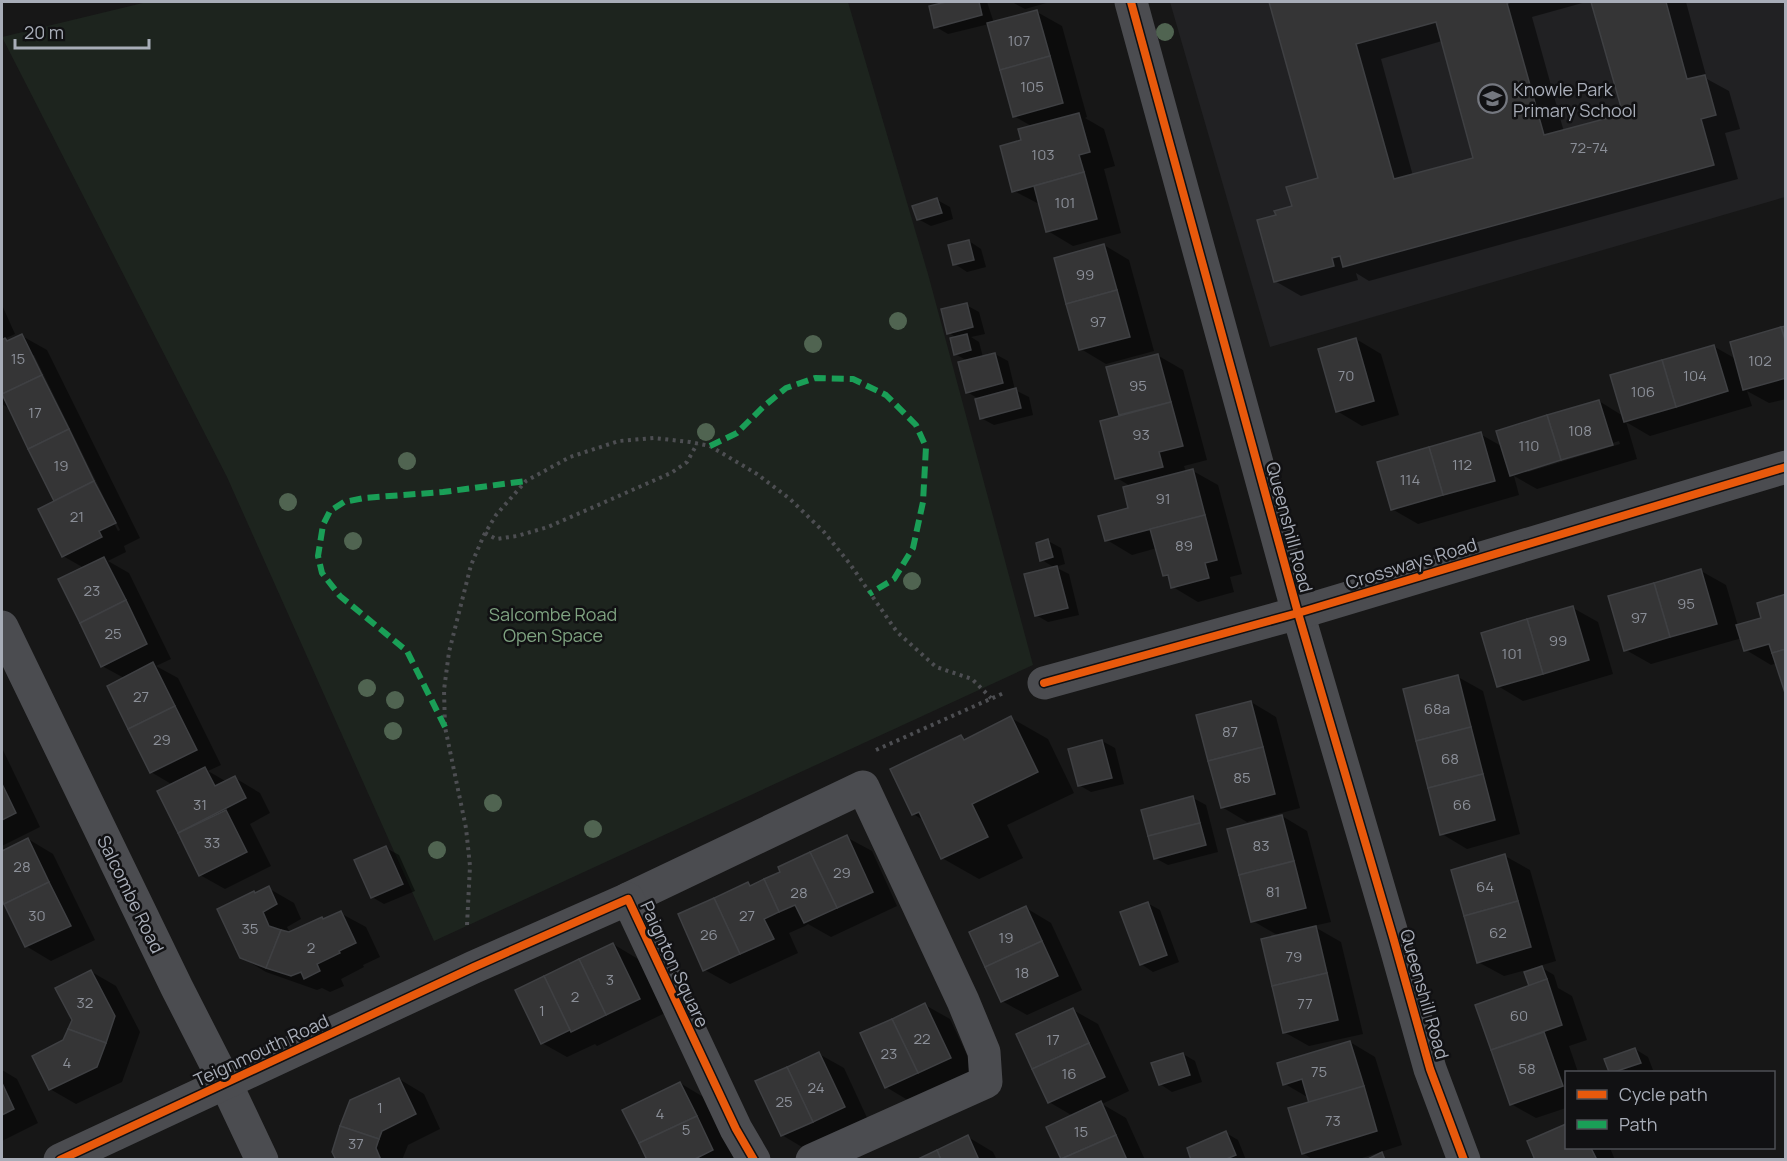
<svg xmlns="http://www.w3.org/2000/svg" width="1787" height="1161" viewBox="0 0 1787 1161" font-family="Manrope,sans-serif">
<style>
.built{fill:#212123}
.green{fill:#1d241e}
.shadow{fill:#0007;fill-rule:evenodd}
.building{fill:#353536;stroke:#3f4043;stroke-width:1.5;fill-rule:evenodd}
.lines{fill:none;stroke-linecap:round;stroke-linejoin:round}
.path{stroke:#4d4e52;stroke-width:4;stroke-dasharray:3 4.5;stroke-linecap:butt}
.minor{stroke:#4b4c50;stroke-width:33}
.quiet{stroke:#1a9f57;stroke-width:6;stroke-dasharray:12 6;stroke-linecap:butt}
.cycleway-casing{stroke:#111113;stroke-width:11}
.cycleway{stroke:#e8590c;stroke-width:8}
.tree{fill:#506451}
.labels{text-anchor:middle;dominant-baseline:central;stroke-width:5;stroke-linejoin:round;paint-order:stroke}
.number-label{font-size:15px;fill:#8b8f98}
.poi-label{font-size:18px;fill:#a8adb8;stroke:#111113;text-anchor:start}
.street-label{font-size:18px;fill:#a8adb8;stroke:#111113}
.park-label{font-size:18px;fill:#7fa381;stroke:#111113}
</style>
<rect width="100%" height="100%" fill="#171717"/>
<!-- built -->
<path class="built" d="M1170 2H1785V197L1270 347Z"/>
<!-- green -->
<path class="green" d="M147 2H848L928 274 1033 665 434 941 227 477 2 37Z"/>
<!-- shadow -->
<g class="shadow">
<path d="M952 2H987L994 23 1037 12 1062 26 1087 117 1085 118 1104 129 1115 166 1104 169 1121 233 1073 246 1048 231 1041 205 1014 191 1023 141 1033 127 1014 116 989 24 948 34 936 27 930 7Z"/>
<path d="M1012 2H1050L1025 9Z"/>
<path d="M1271 2H1586L1532 17 1564 132 1624 115 1593 2H1686L1707 79 1729 91 1740 129 1725 133 1738 179 1369 281 1356 273 1358 280 1301 296 1275 281 1277 216 1293 207 1320 179ZM1442 41 1475 159 1413 176 1381 59Z"/>
<path d="M937 200 950 207 953 219 931 226 918 219Z"/>
<path d="M969 241 981 249 986 267 967 272 955 264Z"/>
<path d="M1104 245 1129 260 1154 351 1106 364 1081 349Z"/>
<path d="M2 305 15 334 4 339 10 342 22 336 47 350 140 538 124 546 126 552 108 561 129 573 171 659 156 666 178 678 221 765 208 771 227 782 235 778 260 793 270 813 250 824 271 866 225 889 200 875 159 791 173 785 151 772 124 678 102 666 84 568 63 556 56 502 10 409 2 404ZM30 355H34L120 530 118 531Z"/>
<path d="M966 305 979 312 985 334 971 337 979 342 983 357 995 354 1008 361 1015 390 1029 397 1033 415 994 425 981 418 979 399 967 392 968 361 955 354 957 338 949 333Z"/>
<path d="M1786 328V399L1769 403 1747 391 1752 406 1650 436 1626 422 1637 459 1537 489 1514 476 1519 495 1418 524 1392 509 1480 434 1503 447 1599 401 1623 416 1713 346 1736 359ZM1619 441 1620 444 1528 472V469Z"/>
<path d="M1356 339 1381 354 1399 415 1362 426 1337 411Z"/>
<path d="M1157 355 1183 370 1207 460 1184 466 1186 472 1193 471 1218 485 1242 574 1230 577 1234 592 1198 602 1173 587 1171 579 1164 575 1157 548 1132 555 1107 540 1130 509 1132 487 1117 478 1121 416 1107 368Z"/>
<path d="M1048 541 1061 548 1065 564 1055 567 1069 574 1079 615 1048 622 1036 615 1055 568 1042 560Z"/>
<path d="M1701 571 1726 585 1738 626 1763 619 1777 663 1771 665 1746 650 1742 638 1651 664 1626 650Z"/>
<path d="M1573 608 1598 622 1613 674 1523 701 1498 686Z"/>
<path d="M1458 677 1483 691 1520 834 1467 849 1442 834Z"/>
<path d="M1251 702 1276 717 1300 808 1247 822 1222 807Z"/>
<path d="M1011 718 1048 739 1074 793 1007 825 1023 858 979 879 942 858 925 821 913 814 961 736 967 740Z"/>
<path d="M1102 741 1115 748 1124 784 1091 792 1079 785Z"/>
<path d="M2 748 40 827 2 846Z"/>
<path d="M1193 798 1206 805 1218 852 1168 865 1155 858Z"/>
<path d="M1282 816 1307 831 1331 922 1313 926 1341 942 1363 1034 1309 1046 1284 1032 1279 936 1253 921Z"/>
<path d="M846 837 872 851 897 906 831 937 808 924 805 926 789 933 798 953 730 984 705 970 748 884 752 886 782 872Z"/>
<path d="M28 839 53 854 95 940 51 961 26 946 2 897V852Z"/>
<path d="M386 848 399 855 415 891 384 904 372 897Z"/>
<path d="M1505 856 1530 870 1556 961 1539 966 1554 975 1558 988 1572 996 1587 1040 1569 1046 1578 1072H1566V1108L1536 1118 1511 1104 1477 1005 1530 987 1537 969V967L1504 976 1478 962Z"/>
<path d="M268 888 294 903 301 919 287 927 290 933 340 913 366 927 380 957 363 965 364 967 341 979 344 986 330 992 322 988 317 990 266 972 241 957 256 894Z"/>
<path d="M1147 903 1160 910 1179 962 1153 972 1141 964Z"/>
<path d="M1026 908 1051 923 1082 990 1027 1015 1002 1001Z"/>
<path d="M613 944 638 959 665 1013 597 1046 595 1044 567 1057 542 1043 517 991Z"/>
<path d="M90 971 116 986 140 1032 122 1082 76 1104 50 1089 65 1041Z"/>
<path d="M925 1005 950 1019 975 1072 911 1102 886 1087Z"/>
<path d="M1073 1010 1098 1024 1129 1091 1102 1104 1126 1118 1145 1160H1063L1048 1128 1073 1116 1049 1102Z"/>
<path d="M1350 1042 1375 1057 1402 1145 1356 1160H1313L1303 1153 1311 1104 1309 1098 1285 1084Z"/>
<path d="M1635 1049 1648 1057 1653 1070 1645 1072H1610L1606 1060Z"/>
<path d="M819 1054 844 1068 869 1122 807 1150 782 1135Z"/>
<path d="M1183 1054 1195 1061 1202 1082 1172 1092 1160 1084Z"/>
<path d="M2 1070 17 1079 38 1123 2 1141Z"/>
<path d="M399 1079 424 1094 440 1129 408 1145 402 1160H337Z"/>
<path d="M680 1083 705 1098 735 1160H649Z"/>
<path d="M1566 1126V1148H1610L1615 1160H1537L1529 1142Z"/>
<path d="M1226 1133 1238 1140 1246 1160H1193Z"/>
<path d="M968 1137 993 1152 997 1160H920Z"/>
</g>
<!-- building -->
<g class="building">
<path d="M946 2H979L982 15 934 28 929 6Z"/>
<path d="M1269 2H1511L1507 3 1544 135 1623 114 1591 2H1666L1687 79 1705 75 1716 115 1701 119 1714 165 1343 267 1340 256 1332 258 1334 266 1274 282 1257 220 1276 215 1274 211 1292 206 1286 187 1318 178ZM1436 22 1473 158 1394 179 1356 44Z"/>
<path d="M1037 10 1050 56 1000 70 987 23Z"/>
<path d="M1050 56 1063 103 1013 117 1000 70Z"/>
<path d="M1079 113 1090 152 1079 155 1084 172 1012 192 1000 146 1021 140 1018 129Z"/>
<path d="M1084 172 1097 219 1046 232 1034 186Z"/>
<path d="M937 198 942 213 917 220 912 206Z"/>
<path d="M969 240 974 260 953 265 948 245Z"/>
<path d="M1104 244 1117 290 1066 304 1054 258Z"/>
<path d="M1117 290 1130 337 1079 350 1066 304Z"/>
<path d="M967 303 973 327 947 334 941 309Z"/>
<path d="M1786 326V343L1781 327Z"/>
<path d="M1781 327 1786 343V378L1743 390 1730 342Z"/>
<path d="M22 334 42 375 2 394V340L5 338 7 341Z"/>
<path d="M967 334 971 350 954 355 950 338Z"/>
<path d="M1356 338 1374 401 1336 412 1318 349Z"/>
<path d="M1714 345 1728 391 1676 407 1662 360Z"/>
<path d="M995 353 1003 383 966 393 958 362Z"/>
<path d="M1158 354 1171 402 1119 415 1106 367Z"/>
<path d="M1662 360 1676 407 1624 422 1610 375Z"/>
<path d="M42 375 69 429 28 449 2 394Z"/>
<path d="M1016 388 1021 408 980 419 975 399Z"/>
<path d="M1599 400 1613 445 1561 460 1547 415Z"/>
<path d="M1171 402 1183 446 1159 452 1163 467 1115 479 1100 421Z"/>
<path d="M1547 415 1561 460 1510 476 1496 431Z"/>
<path d="M69 429 94 481 54 501 28 449Z"/>
<path d="M1481 432 1495 481 1443 495 1429 447Z"/>
<path d="M1429 447 1443 495 1391 510 1377 462Z"/>
<path d="M1193 469 1205 515 1105 541 1098 516 1128 508 1123 487Z"/>
<path d="M94 481 116 523 99 531 102 537 62 557 38 509Z"/>
<path d="M1205 515 1217 560 1205 563 1209 578 1171 588 1168 575 1163 576 1150 529Z"/>
<path d="M1048 539 1053 557 1040 561 1036 543Z"/>
<path d="M104 557 126 600 80 623 58 579Z"/>
<path d="M1057 566 1068 608 1035 616 1024 574Z"/>
<path d="M1701 569 1717 624 1670 637 1654 583Z"/>
<path d="M1654 583 1670 637 1624 651 1608 596Z"/>
<path d="M1786 594V649L1772 653 1769 644 1744 651 1736 625 1761 618 1757 603Z"/>
<path d="M126 600 147 644 101 667 80 623Z"/>
<path d="M1573 606 1589 660 1543 674 1527 619Z"/>
<path d="M1527 619 1543 674 1497 687 1481 633Z"/>
<path d="M1786 649V696L1772 653Z"/>
<path d="M153 662 175 706 128 729 107 686Z"/>
<path d="M1458 675 1471 727 1416 741 1403 689Z"/>
<path d="M1251 701 1263 747 1208 761 1196 715Z"/>
<path d="M175 706 197 750 150 773 128 729Z"/>
<path d="M1011 716 1038 772 972 804 988 837 941 859 919 812 912 815 890 769 961 735 964 740Z"/>
<path d="M1471 727 1483 774 1428 788 1416 741Z"/>
<path d="M1102 740 1112 778 1078 786 1068 749Z"/>
<path d="M1263 747 1275 794 1221 808 1208 761Z"/>
<path d="M205 767 215 786 235 776 246 798 178 833 157 791Z"/>
<path d="M1483 774 1495 820 1440 835 1428 788Z"/>
<path d="M2 784 16 813 2 820Z"/>
<path d="M1193 796 1200 823 1148 836 1141 810Z"/>
<path d="M226 810 247 852 199 876 178 833Z"/>
<path d="M1282 815 1294 861 1239 875 1227 829Z"/>
<path d="M1200 823 1206 845 1154 859 1148 836Z"/>
<path d="M847 835 873 892 837 908 810 852Z"/>
<path d="M28 838 49 882 4 904 2 900V851Z"/>
<path d="M386 846 403 884 371 898 354 860Z"/>
<path d="M810 852 837 908 804 923 795 905 779 912 764 879 780 872 778 867Z"/>
<path d="M1505 854 1518 901 1464 916 1451 870Z"/>
<path d="M1294 861 1306 908 1251 922 1239 875Z"/>
<path d="M764 879 779 912 764 919 774 939 740 954 714 898 748 882 750 886Z"/>
<path d="M49 882 71 926 25 947 4 904Z"/>
<path d="M269 886 277 904 263 912 269 926 281 930 266 968 240 958 217 909 254 891 255 893Z"/>
<path d="M714 898 740 954 703 971 678 914Z"/>
<path d="M1518 901 1531 947 1477 963 1464 916Z"/>
<path d="M1148 902 1167 955 1140 965 1120 912Z"/>
<path d="M1026 906 1042 941 985 967 969 932Z"/>
<path d="M341 911 356 943 339 951 340 953 317 964 320 971 304 979 301 972 291 976 266 968 281 930 289 932 322 917 323 919Z"/>
<path d="M1316 926 1327 973 1272 986 1261 939Z"/>
<path d="M1042 941 1058 976 1001 1002 985 967Z"/>
<path d="M613 943 640 999 606 1015 579 959Z"/>
<path d="M579 959 606 1015 571 1032 544 976Z"/>
<path d="M1542 966 1547 979 1529 986 1524 972Z"/>
<path d="M91 970 115 1016 106 1043 68 1029 72 1020 55 988Z"/>
<path d="M1327 973 1338 1020 1283 1033 1272 986Z"/>
<path d="M544 976 570 1030 541 1044 515 990Z"/>
<path d="M1547 979 1562 1025 1491 1050 1475 1005Z"/>
<path d="M925 1003 951 1058 918 1073 892 1019Z"/>
<path d="M1073 1008 1089 1043 1032 1069 1016 1034Z"/>
<path d="M892 1019 918 1073 885 1088 860 1033Z"/>
<path d="M68 1029 106 1043 97 1067 49 1090 32 1056 63 1040Z"/>
<path d="M1544 1032 1563 1086 1510 1105 1491 1050Z"/>
<path d="M1350 1041 1364 1086 1309 1103 1302 1079 1283 1085 1277 1063Z"/>
<path d="M1089 1043 1105 1077 1048 1103 1032 1069Z"/>
<path d="M1635 1048 1641 1063 1614 1072H1609L1604 1059Z"/>
<path d="M819 1052 845 1107 813 1122 787 1067Z"/>
<path d="M1183 1053 1190 1075 1159 1085 1151 1063Z"/>
<path d="M787 1067 813 1122 781 1136 755 1081Z"/>
<path d="M399 1078 416 1114 382 1131 379 1139 340 1126 350 1100Z"/>
<path d="M680 1082 697 1116 639 1143 622 1110Z"/>
<path d="M2 1083 14 1109 2 1115Z"/>
<path d="M1364 1086 1377 1131 1302 1154 1288 1108Z"/>
<path d="M1101 1101 1116 1135 1061 1159 1046 1127Z"/>
<path d="M697 1116 713 1150 693 1160H647L639 1143Z"/>
<path d="M1566 1124V1148H1591L1597 1160H1535L1527 1141Z"/>
<path d="M340 1126 379 1139 376 1148 381 1160H336L332 1152Z"/>
<path d="M1226 1131 1236 1155 1224 1160H1191L1187 1148Z"/>
<path d="M968 1135 979 1160H941L937 1150Z"/>
<path d="M1116 1135 1127 1160 1061 1159Z"/>
<path d="M937 1150 941 1160H916Z"/>
<path d="M1382 1152 1385 1160H1366Z"/>
</g>
<g class="lines">
<!-- path -->
<g class="path">
<path d="M485 533 496 539 517 536 548 527 671 473 687 462 697 444"/>
<path d="M876 750 1006 692"/>
<path d="M467 925 470 866 466 828 445 727 444 690 449 652 471 565 484 535 496 515 526 481 570 457 619 441 654 438 690 442 710 446 757 474 790 499 824 532 850 564 897 632 936 667 972 679 991 698"/>
</g>
<!-- minor -->
<g class="minor">
<path d="M1131 2 1298 613 1393 937 1430 1069 1464 1160"/>
<path d="M2 627 177 988 226 1084 262 1160"/>
<path d="M1044 683 1298 613 1786 467"/>
<path d="M628 899 863 787 963 1001 984 1052 986 1082 812 1160"/>
<path d="M60 1160 474 967 628 899 736 1129 754 1160"/>
</g>
<!-- quiet -->
<g class="quiet">
<path d="M710 446 737 433 763 407 786 388 815 378 853 379 886 395 916 425 926 447 923 502 913 548 894 579 869 594"/>
<path d="M445 727 407 651 340 596 322 573 318 556 323 525 330 511 344 502 364 498 443 492 526 481"/>
</g>
<defs>
<g id="cycleway">
<path d="M1131 2 1298 613 1393 937 1430 1069 1464 1160"/>
<path d="M1044 683 1298 613 1786 467"/>
<path d="M60 1160 474 967 628 899 736 1129 754 1160"/>
</g>
</defs>
<!-- cycleway casing -->
<use href="#cycleway" class="cycleway-casing"/>
<!-- cycleway -->
<use href="#cycleway" class="cycleway"/>
</g>
<!-- trees -->
<g class="tree">
<circle cx="1165" cy="32" r="9"/>
<circle cx="898" cy="321" r="9"/>
<circle cx="813" cy="344" r="9"/>
<circle cx="706" cy="432" r="9"/>
<circle cx="407" cy="461" r="9"/>
<circle cx="288" cy="502" r="9"/>
<circle cx="353" cy="541" r="9"/>
<circle cx="912" cy="581" r="9"/>
<circle cx="367" cy="688" r="9"/>
<circle cx="395" cy="700" r="9"/>
<circle cx="393" cy="731" r="9"/>
<circle cx="493" cy="803" r="9"/>
<circle cx="593" cy="829" r="9"/>
<circle cx="437" cy="850" r="9"/>
</g>
<!-- icons -->
<defs>
<symbol id="school-ring" viewBox="-11 -11 22 22"><circle r="9.5" fill="#111113" stroke="#757880" stroke-width="1.5"/><path d="M0-5L7-2L0 1L-7-2ZM-4 1L0 2.5L4 1V4Q0 6-4 4Z" fill="#757880"/></symbol>
</defs>
<g fill-rule="evenodd">
<use href="#school-ring" x="1476" y="82" width="33" height="33"/>
</g>
<g class="labels">
<!-- number labels -->
<g class="number-label">
<text x="1019" y="40">107</text>
<text x="1032" y="86">105</text>
<text x="1589" y="147">72-74</text>
<text x="1043" y="154">103</text>
<text x="1065" y="202">101</text>
<text x="1085" y="274">99</text>
<text x="1098" y="321">97</text>
<text x="18" y="358">15</text>
<text x="1760" y="360">102</text>
<text x="1346" y="375">70</text>
<text x="1695" y="375">104</text>
<text x="1138" y="385">95</text>
<text x="1643" y="391">106</text>
<text x="35" y="412">17</text>
<text x="1580" y="430">108</text>
<text x="1141" y="434">93</text>
<text x="1529" y="445">110</text>
<text x="1462" y="464">112</text>
<text x="61" y="465">19</text>
<text x="1410" y="479">114</text>
<text x="1163" y="498">91</text>
<text x="77" y="516">21</text>
<text x="1184" y="545">89</text>
<text x="92" y="590">23</text>
<text x="1686" y="603">95</text>
<text x="1639" y="617">97</text>
<text x="113" y="633">25</text>
<text x="1558" y="640">99</text>
<text x="1512" y="653">101</text>
<text x="141" y="696">27</text>
<text x="1437" y="708">68a</text>
<text x="1230" y="731">87</text>
<text x="162" y="739">29</text>
<text x="1450" y="758">68</text>
<text x="1242" y="777">85</text>
<text x="200" y="804">31</text>
<text x="1462" y="804">66</text>
<text x="212" y="842">33</text>
<text x="1261" y="845">83</text>
<text x="22" y="866">28</text>
<text x="842" y="872">29</text>
<text x="1485" y="886">64</text>
<text x="1273" y="891">81</text>
<text x="799" y="892">28</text>
<text x="37" y="915">30</text>
<text x="747" y="915">27</text>
<text x="250" y="928">35</text>
<text x="1498" y="932">62</text>
<text x="709" y="934">26</text>
<text x="1006" y="937">19</text>
<text x="311" y="947">2</text>
<text x="1294" y="956">79</text>
<text x="1022" y="972">18</text>
<text x="610" y="979">3</text>
<text x="575" y="996">2</text>
<text x="85" y="1002">32</text>
<text x="1305" y="1003">77</text>
<text x="542" y="1010">1</text>
<text x="1519" y="1015">60</text>
<text x="922" y="1038">22</text>
<text x="1053" y="1039">17</text>
<text x="889" y="1053">23</text>
<text x="67" y="1062">4</text>
<text x="1527" y="1068">58</text>
<text x="1319" y="1071">75</text>
<text x="1069" y="1073">16</text>
<text x="816" y="1087">24</text>
<text x="784" y="1101">25</text>
<text x="380" y="1107">1</text>
<text x="660" y="1113">4</text>
<text x="1333" y="1120">73</text>
<text x="686" y="1129">5</text>
<text x="1081" y="1131">15</text>
<text x="356" y="1143">37</text>
</g>
<!-- poi labels -->
<g class="poi-label">
<text x="1513" y="89">Knowle Park<tspan x="1513" dy="21">Primary School</tspan></text>
</g>
<!-- street labels -->
<g class="street-label">
<text transform="translate(1290 527) rotate(75)">Queenshill Road</text>
<text transform="translate(1411 563) rotate(-17)">Crossways Road</text>
<text transform="translate(131 894) rotate(64)">Salcombe Road</text>
<text transform="translate(675 964) rotate(65)">Paignton Square</text>
<text transform="translate(1425 994) rotate(74)">Queenshill Road</text>
<text transform="translate(261 1050) rotate(-25)">Teignmouth Road</text>
</g>
<!-- park labels -->
<g class="park-label">
<text x="553" y="614">Salcombe Road<tspan x="553" dy="21">Open Space</tspan></text>
</g>
</g>
<!-- border -->
<rect width="1787" height="1161" fill="none" stroke="#a8adb8" stroke-width="6"/>
<!-- legend -->
<rect x="1565" y="1071" width="210" height="78" fill="#111113" stroke="#4d4f55" stroke-width="1.5"/>
<rect x="1577" y="1090" width="30" height="9" fill="#e8590c" stroke="#4d4f55" stroke-width="1.5"/>
<text x="1619" y="1101" font-size="18" fill="#a8adb8">Cycle path</text>
<rect x="1577" y="1120" width="30" height="9" fill="#1a9f57" stroke="#4d4f55" stroke-width="1.5"/>
<text x="1619" y="1131" font-size="18" fill="#a8adb8">Path</text>
<!-- scale -->
<path d="M15 39v9h134v-9" fill="none" stroke="#a8adb8" stroke-width="3"/>
<text x="24" y="39" font-size="18" fill="#a8adb8" stroke="#111113" stroke-width="4.5" paint-order="stroke">20 m</text>
</svg>
